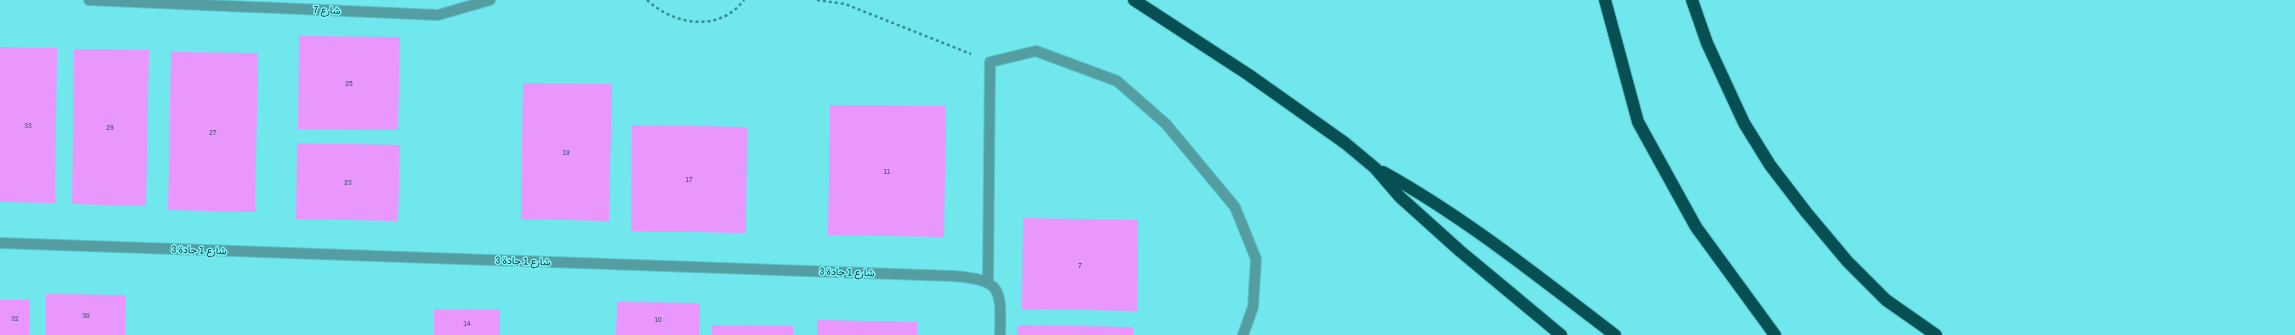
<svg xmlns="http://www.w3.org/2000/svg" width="2295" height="335" viewBox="0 0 2295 335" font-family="'Archivo Narrow',Vazirmatn,sans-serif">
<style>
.building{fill:#e997fc}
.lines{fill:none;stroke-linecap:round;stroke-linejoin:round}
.service-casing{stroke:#5ac3c9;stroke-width:12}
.minor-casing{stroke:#5ac3c9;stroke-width:12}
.motorway-casing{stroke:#5ac3c9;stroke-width:14}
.path{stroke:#378d92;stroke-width:2.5;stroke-dasharray:3 3;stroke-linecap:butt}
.service{stroke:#549da0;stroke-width:10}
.minor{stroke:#549da0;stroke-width:10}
.motorway{stroke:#065053;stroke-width:12}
.labels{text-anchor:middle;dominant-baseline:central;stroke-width:3;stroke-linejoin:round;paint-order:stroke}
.number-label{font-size:8px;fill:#3a506b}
.street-label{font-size:10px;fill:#00383b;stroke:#7ef4fa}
</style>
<rect width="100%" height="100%" fill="#70e6ed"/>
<!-- building -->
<g class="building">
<path d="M299 36 400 37 398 130 298 129Z"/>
<path d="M0 47 57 48 55 203 0 202Z"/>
<path d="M74 49 149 50 146 206 72 204Z"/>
<path d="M171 52 258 53 255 212 168 210Z"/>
<path d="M523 83 612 84 609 221 521 219Z"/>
<path d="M830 105 946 106 944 237 828 235Z"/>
<path d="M632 125 747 127 746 233 631 231Z"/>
<path d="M297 143 400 145 398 221 296 219Z"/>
<path d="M1023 218 1138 220 1137 311 1022 309Z"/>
<path d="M46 294 126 295 125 335H46Z"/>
<path d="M0 300H30L29 335H0Z"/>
<path d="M617 302 700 303 699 335H616Z"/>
<path d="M434 309 500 310V335H434Z"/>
<path d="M817 320 917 322V335H817Z"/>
<path d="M712 325 793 326V335H712Z"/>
<path d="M1018 325 1133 327V335H1017Z"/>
</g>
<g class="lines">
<defs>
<path id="service" d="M988 281 990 62 1036 51 1117 81 1166 124 1235 207 1256 259 1253 307 1243 335"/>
<g id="minor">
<path d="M89 0 438 15 490 0"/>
<path d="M0 243 953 276C1003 280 1001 289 1000 335"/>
</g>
<g id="motorway">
<path d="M1134 0 1249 75 1345 143 1375 168 1400 197 1460 251 1561 335"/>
<path d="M1605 0 1638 122 1696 227 1775 335"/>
<path d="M1692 0 1707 43 1744 123 1770 165 1806 212 1847 261 1886 300 1936 335"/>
<path d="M1383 172C1466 218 1540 278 1615 335"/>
</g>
</defs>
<!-- service casing -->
<use href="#service" class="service-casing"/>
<!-- minor casing -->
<use href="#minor" class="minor-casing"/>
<!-- motorway casing -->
<use href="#motorway" class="motorway-casing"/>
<!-- path -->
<g class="path">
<path d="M647 0C674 25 719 33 744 0"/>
<path d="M817 0 845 4 971 54"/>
</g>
<!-- service -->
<use href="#service" class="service"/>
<!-- minor -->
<use href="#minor" class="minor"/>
<!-- motorway -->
<use href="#motorway" class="motorway"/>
</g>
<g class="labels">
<!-- number labels -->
<g class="number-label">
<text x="349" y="83">25</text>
<text x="28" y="125">33</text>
<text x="110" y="127">29</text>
<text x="213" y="132">27</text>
<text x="566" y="152">19</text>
<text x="887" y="171">11</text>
<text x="689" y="179">17</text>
<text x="348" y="182">23</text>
<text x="1080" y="265">7</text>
<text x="86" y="315">30</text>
<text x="15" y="318">32</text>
<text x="658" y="319">10</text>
<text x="467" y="323">14</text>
</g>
<!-- street labels -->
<g class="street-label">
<text transform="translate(327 10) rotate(2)">شارع 7</text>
<text transform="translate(199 250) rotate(2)">شارع 1 جادة 3</text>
<text transform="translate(523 261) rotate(2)">شارع 1 جادة 3</text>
<text transform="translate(847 272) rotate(2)">شارع 1 جادة 3</text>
</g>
</g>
</svg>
